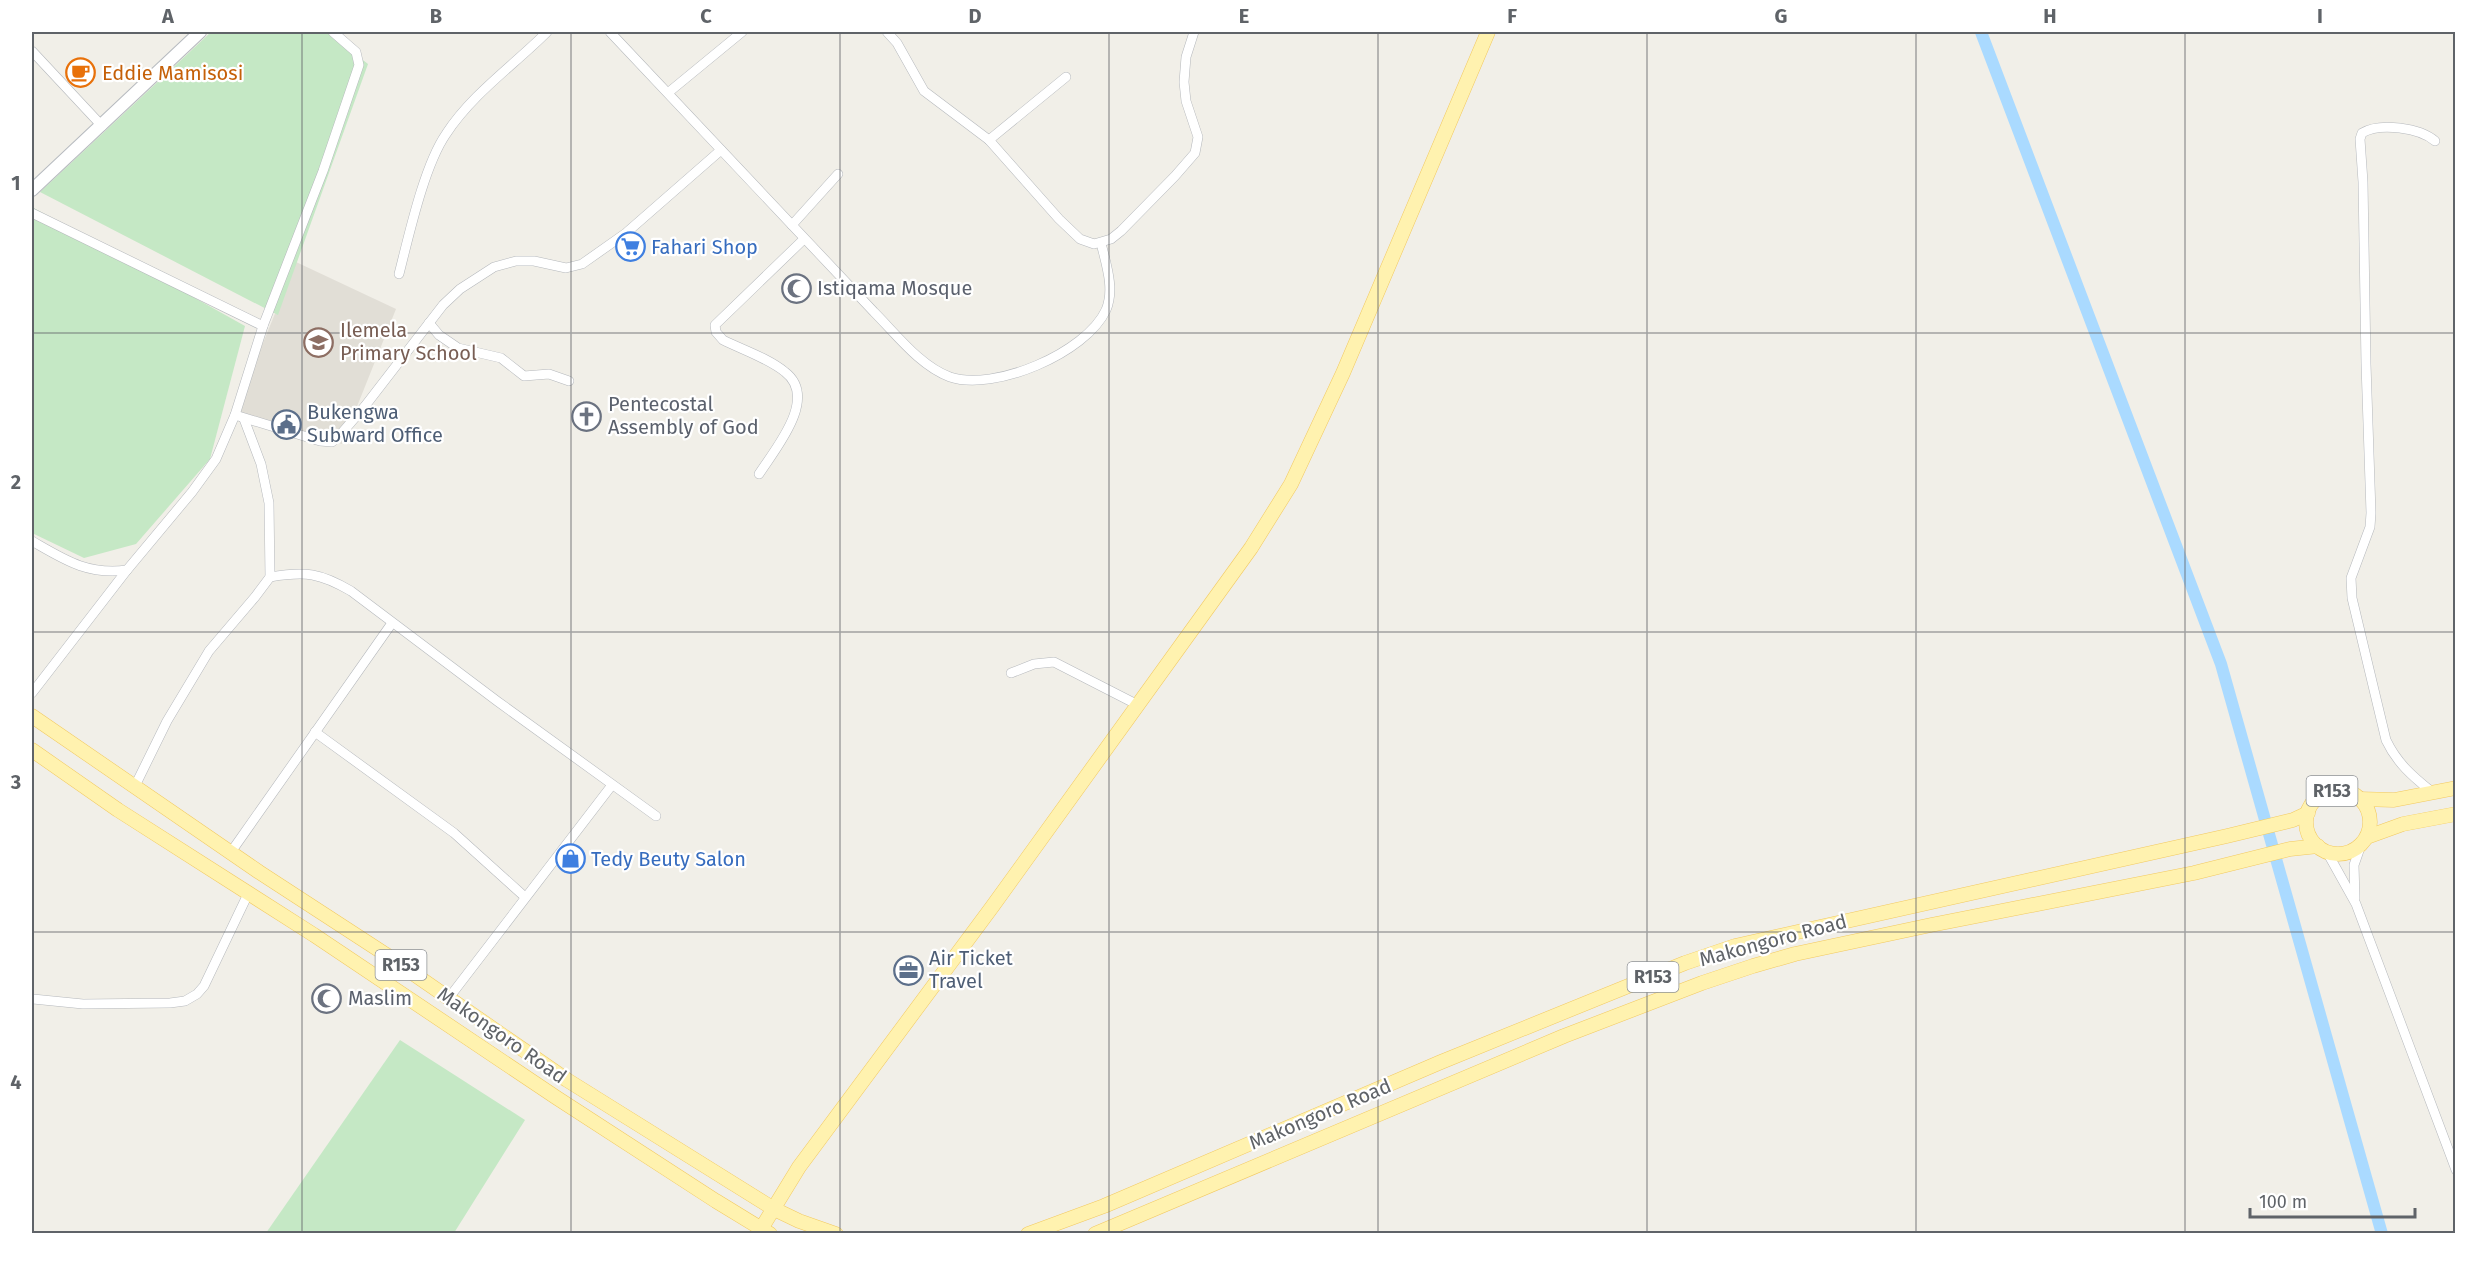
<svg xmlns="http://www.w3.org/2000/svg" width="2487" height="1265" viewBox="0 0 2487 1265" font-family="'Fira Sans',sans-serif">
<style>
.education{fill:#e1ded6}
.green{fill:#c5e8c5}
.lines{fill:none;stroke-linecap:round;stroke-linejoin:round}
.canal{stroke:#aadaff;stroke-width:12}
.street-casing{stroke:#b5b8bc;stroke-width:10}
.secondary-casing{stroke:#b6babf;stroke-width:14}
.primary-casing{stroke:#f2c960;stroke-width:15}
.street{stroke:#fff;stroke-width:9}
.secondary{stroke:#fff;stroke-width:12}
.primary{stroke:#fff2af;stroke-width:14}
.grid{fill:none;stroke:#5f6368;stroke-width:1.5;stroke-opacity:0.55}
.labels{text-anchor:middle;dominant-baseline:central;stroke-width:4.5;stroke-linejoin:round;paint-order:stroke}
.shield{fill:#fff;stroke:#8f9295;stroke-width:1.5}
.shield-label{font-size:18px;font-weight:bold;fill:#5f6368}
.food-label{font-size:20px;fill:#c56008;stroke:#fff;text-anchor:start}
.shop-label{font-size:20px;fill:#366cbe;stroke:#fff;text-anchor:start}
.worship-label{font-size:20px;fill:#5b616d;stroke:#fff;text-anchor:start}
.education-label{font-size:20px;fill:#785e54;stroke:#fff;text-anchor:start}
.service-label{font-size:20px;fill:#4e5e75;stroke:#fff;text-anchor:start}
.street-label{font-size:20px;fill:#5f6368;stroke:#fff}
.neatline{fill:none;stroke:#5f6368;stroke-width:2}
.grid-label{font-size:20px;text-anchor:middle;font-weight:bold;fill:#5f6368}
</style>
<rect width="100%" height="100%" fill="#f1efe8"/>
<!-- education -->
<path class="education" d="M296 262 396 309 342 444 234 414Z"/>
<!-- green -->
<g class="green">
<path d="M211 32H327L368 64 278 315 40 192Z"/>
<path d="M32 207 245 326 210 459 136 544 84 558 32 533Z"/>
<path d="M400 1040 525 1120 454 1233H266Z"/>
</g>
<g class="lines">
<!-- canal -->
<path class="canal" d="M1981 32 2221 664 2382 1234"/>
<defs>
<g id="street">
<path d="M610 32 874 312C896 334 920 366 950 377 994 392 1086 353 1106 310 1115 289 1106 264 1101 243"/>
<path d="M887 32 897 43 924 91 989 140 1059 219 1080 239 1094 244 1111 239 1121 231 1175 176 1195 153 1198 137 1186 101 1184 82 1186 57 1194 32"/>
<path d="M32 51 102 126"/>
<path d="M669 92 742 32"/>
<path d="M989 140 1066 77"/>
<path d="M32 213 263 326"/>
<path d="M792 225 838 174"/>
<path d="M399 274C409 235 424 166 446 134 472 94 514 65 547 32"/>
<path d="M429 323 439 335 458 348 501 358 524 376 549 374 569 381"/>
<path d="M235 415 320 441 332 442 340 435 365 406 443 305 460 289 494 267 516 261H534L566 268 582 264 626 233 721 150"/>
<path d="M759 474C775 449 819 398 785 372 768 358 743 350 723 340L716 332 715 325 804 239"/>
<path d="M32 541C65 560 87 575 127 570"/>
<path d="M270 577C306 571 320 573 351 591L497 701 656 816"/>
<path d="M1011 673 1034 664 1054 662 1138 705"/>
<path d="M32 693 127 570 192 492 216 459 235 415 263 326 323 171 359 65 356 52 333 32"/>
<path d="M315 732 454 833 525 897"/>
<path d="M135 786 167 721 209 651 255 597 270 577 269 503 261 464 244 419"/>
<path d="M2432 792C2412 776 2397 763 2386 740L2352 598 2351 578 2370 527 2371 513 2366 364 2363 182 2360 139 2362 133C2380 122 2420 128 2435 141"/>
<path d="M231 852 392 623"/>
<path d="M2327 852 2356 904 2456 1170"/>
<path d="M2355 899 2354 865 2361 845"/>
<path d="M33 999 83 1004 170 1003 185 1001 197 994 204 986 248 894"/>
<path d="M448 999 612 785"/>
</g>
<path id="secondary" d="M32 190 200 32"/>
<g id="primary">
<path d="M32 716 259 872 385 954 567 1080 774 1209 799 1221 836 1234"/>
<path d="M32 750 118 810 314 935 557 1098 716 1201 770 1234"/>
<circle cx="2338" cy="822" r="32"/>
<path d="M2360 799 2394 800 2456 788"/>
<path d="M2367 837 2403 824 2456 814"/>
<path d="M761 1229 799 1167 992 907 1251 548 1291 484 1343 373 1488 32"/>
<path d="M1028 1234 1104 1206 1441 1062 1685 963 1735 946 2227 836 2293 820 2308 813"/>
<path d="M1095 1234 1564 1036 1702 983 1753 966 1795 954 1931 925 2194 873 2290 849 2318 846"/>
</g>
</defs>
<!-- street casing -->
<use href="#street" class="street-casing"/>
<!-- secondary casing -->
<use href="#secondary" class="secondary-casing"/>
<!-- primary casing -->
<use href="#primary" class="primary-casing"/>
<!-- street -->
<use href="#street" class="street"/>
<!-- secondary -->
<use href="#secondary" class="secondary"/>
<!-- primary -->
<use href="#primary" class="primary"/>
</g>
<!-- grid -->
<path class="grid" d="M302 32V1234M571 32V1234M840 32V1234M1109 32V1234M1378 32V1234M1647 32V1234M1916 32V1234M2185 32V1234M32 333H2456M32 632H2456M32 932H2456"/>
<!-- icons -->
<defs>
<symbol id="cafe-ring" viewBox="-11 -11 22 22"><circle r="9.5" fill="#fff" stroke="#e8710a" stroke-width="1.5"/><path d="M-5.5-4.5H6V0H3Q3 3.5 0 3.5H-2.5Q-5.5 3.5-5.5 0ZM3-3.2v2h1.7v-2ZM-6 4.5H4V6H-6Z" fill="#e8710a"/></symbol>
<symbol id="supermarket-ring" viewBox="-11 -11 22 22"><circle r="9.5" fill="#fff" stroke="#3f7fe0" stroke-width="1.5"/><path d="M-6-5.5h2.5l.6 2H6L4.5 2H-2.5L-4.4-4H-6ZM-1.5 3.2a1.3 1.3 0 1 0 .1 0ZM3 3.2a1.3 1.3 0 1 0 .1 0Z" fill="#3f7fe0"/></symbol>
<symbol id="mosque-ring" viewBox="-11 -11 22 22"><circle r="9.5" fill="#fff" stroke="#6b7280" stroke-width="1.5"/><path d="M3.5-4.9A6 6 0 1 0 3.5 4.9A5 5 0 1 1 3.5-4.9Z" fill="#6b7280"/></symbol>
<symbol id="school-ring" viewBox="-11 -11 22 22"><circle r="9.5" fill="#fff" stroke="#8d6e63" stroke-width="1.5"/><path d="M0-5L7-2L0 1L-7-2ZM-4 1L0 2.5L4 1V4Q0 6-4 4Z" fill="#8d6e63"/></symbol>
<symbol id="church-ring" viewBox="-11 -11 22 22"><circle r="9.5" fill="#fff" stroke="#6b7280" stroke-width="1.5"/><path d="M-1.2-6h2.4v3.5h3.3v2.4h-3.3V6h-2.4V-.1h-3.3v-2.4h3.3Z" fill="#6b7280"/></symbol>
<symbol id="civic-ring" viewBox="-11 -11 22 22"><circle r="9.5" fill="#fff" stroke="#5c6f8a" stroke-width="1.5"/><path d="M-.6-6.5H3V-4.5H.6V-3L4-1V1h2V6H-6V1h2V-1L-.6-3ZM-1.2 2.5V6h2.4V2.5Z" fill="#5c6f8a"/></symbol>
<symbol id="shop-ring" viewBox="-11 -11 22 22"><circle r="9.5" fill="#fff" stroke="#3f7fe0" stroke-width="1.5"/><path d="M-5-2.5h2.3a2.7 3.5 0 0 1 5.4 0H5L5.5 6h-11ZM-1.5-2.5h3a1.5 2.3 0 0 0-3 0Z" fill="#3f7fe0"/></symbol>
<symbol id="office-ring" viewBox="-11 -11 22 22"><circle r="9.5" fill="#fff" stroke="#5c6f8a" stroke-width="1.5"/><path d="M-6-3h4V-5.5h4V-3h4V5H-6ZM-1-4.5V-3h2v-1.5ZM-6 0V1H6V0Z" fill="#5c6f8a"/></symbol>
</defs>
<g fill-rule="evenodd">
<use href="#cafe-ring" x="64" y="56" width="33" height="33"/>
<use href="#supermarket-ring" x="614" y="230" width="33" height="33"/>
<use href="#mosque-ring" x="780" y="272" width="33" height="33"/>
<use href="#school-ring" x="302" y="326" width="33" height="33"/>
<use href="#church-ring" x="570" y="400" width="33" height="33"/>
<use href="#civic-ring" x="270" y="408" width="33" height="33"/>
<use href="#shop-ring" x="554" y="842" width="33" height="33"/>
<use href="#office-ring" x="892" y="954" width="33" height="33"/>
<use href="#mosque-ring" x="310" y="982" width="33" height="33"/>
</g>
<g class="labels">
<!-- shield labels -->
<g class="shield">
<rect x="2306.5" y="776" width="51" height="30" rx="4.5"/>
<rect x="375.5" y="950" width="51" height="30" rx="4.5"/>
<rect x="1627.5" y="962" width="51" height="30" rx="4.5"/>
</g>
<g class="shield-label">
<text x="2332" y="791">R153</text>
<text x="401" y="965">R153</text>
<text x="1653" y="977">R153</text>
</g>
<!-- food labels -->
<g class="food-label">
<text x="102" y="73">Eddie Mamisosi</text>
</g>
<!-- shop labels -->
<g class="shop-label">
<text x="651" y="247">Fahari Shop</text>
<text x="591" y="859">Tedy Beuty Salon</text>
</g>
<!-- worship labels -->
<g class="worship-label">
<text x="817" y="288">Istiqama Mosque</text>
<text x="608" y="404">Pentecostal<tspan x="608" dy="23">Assembly of God</tspan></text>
<text x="348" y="998">Maslim</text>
</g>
<!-- education labels -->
<g class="education-label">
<text x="340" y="330">Ilemela<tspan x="340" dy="23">Primary School</tspan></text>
</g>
<!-- service labels -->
<g class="service-label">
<text x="307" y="412">Bukengwa<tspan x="307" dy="23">Subward Office</tspan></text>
<text x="929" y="958">Air Ticket<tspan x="929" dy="23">Travel</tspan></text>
</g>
<!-- street labels -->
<g class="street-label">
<text transform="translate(1773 940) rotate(-15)">Makongoro Road</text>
<text transform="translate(502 1035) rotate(35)">Makongoro Road</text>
<text transform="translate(1320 1114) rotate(-23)">Makongoro Road</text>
</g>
</g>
<!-- border -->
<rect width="2487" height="1265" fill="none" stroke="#ffffff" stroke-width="66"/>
<!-- scale -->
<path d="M2250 1208v9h165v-9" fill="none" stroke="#5f6368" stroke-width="3"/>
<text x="2259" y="1208" font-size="18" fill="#5f6368" stroke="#ffffff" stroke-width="4.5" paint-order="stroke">100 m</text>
<rect x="33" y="33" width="2421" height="1199" class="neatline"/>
<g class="grid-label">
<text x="168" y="23">A</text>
<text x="436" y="23">B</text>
<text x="706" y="23">C</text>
<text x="975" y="23">D</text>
<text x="1244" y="23">E</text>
<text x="1512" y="23">F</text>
<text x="1781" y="23">G</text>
<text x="2050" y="23">H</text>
<text x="2320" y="23">I</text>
<text x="16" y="190">1</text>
<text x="16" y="489">2</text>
<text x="16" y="789">3</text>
<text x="16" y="1089">4</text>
</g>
</svg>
